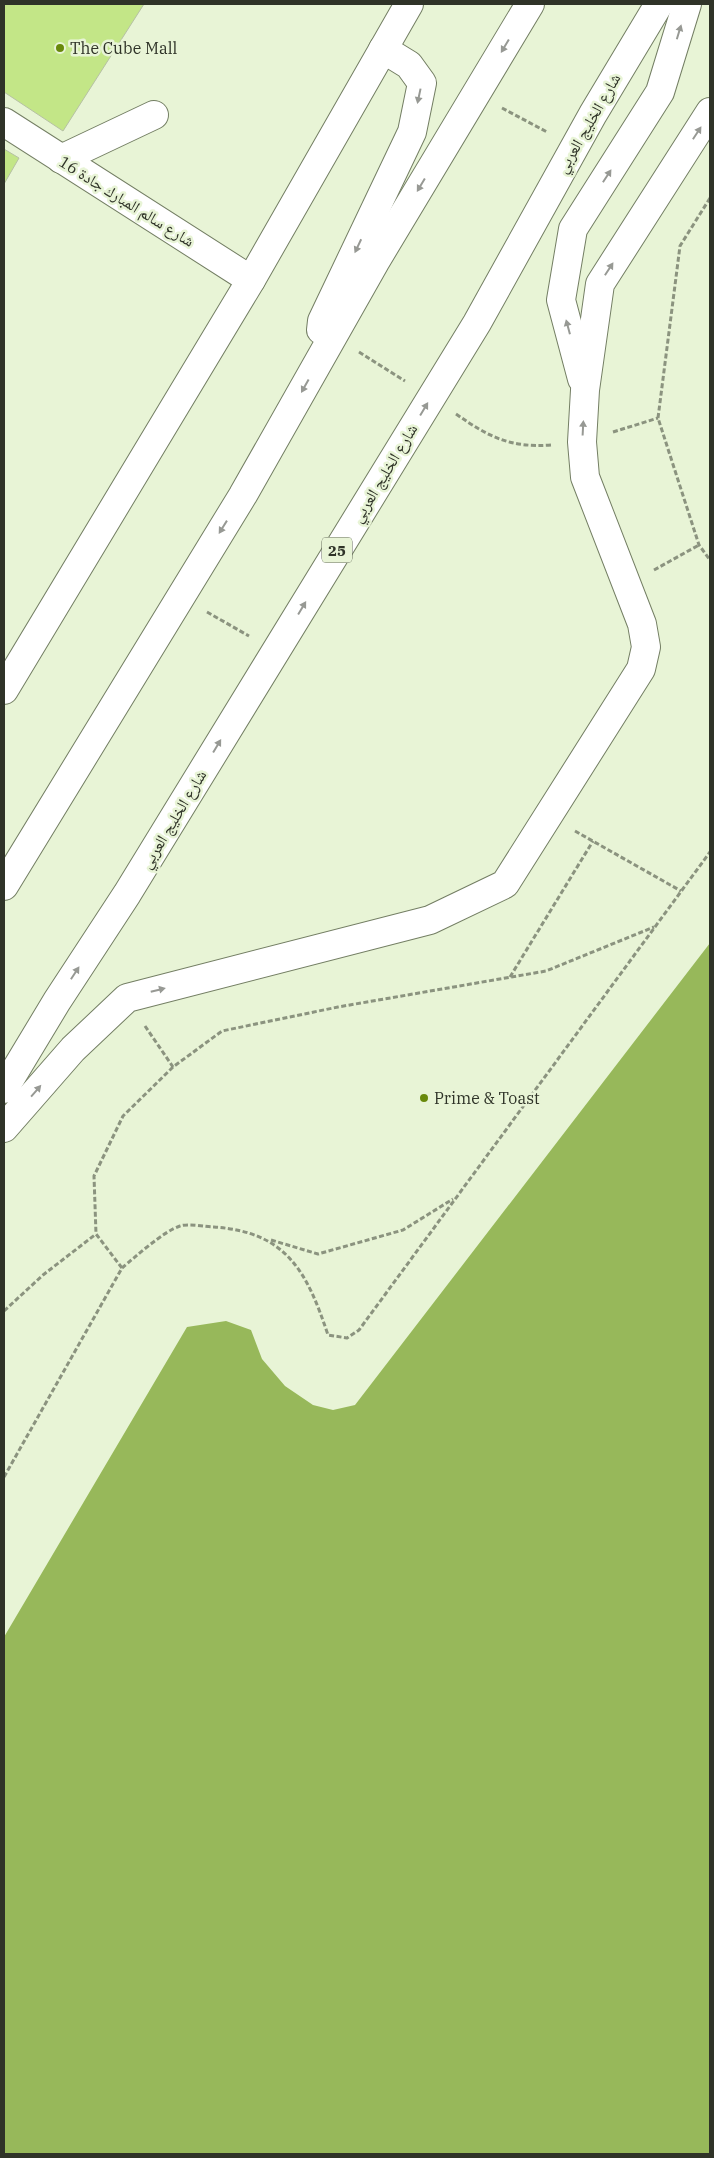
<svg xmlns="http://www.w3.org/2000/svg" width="714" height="2158" viewBox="0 0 714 2158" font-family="'IBM Plex Serif','Noto Naskh Arabic',serif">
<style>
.water{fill:#97b85a}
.building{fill:#c3e687;stroke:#b6c1a4}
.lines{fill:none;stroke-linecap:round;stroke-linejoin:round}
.minor-casing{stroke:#737e63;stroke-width:30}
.major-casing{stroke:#737e63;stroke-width:30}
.path{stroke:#8b937f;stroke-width:3;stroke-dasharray:5 2.5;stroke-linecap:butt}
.minor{stroke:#fff;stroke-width:28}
.major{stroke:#fff;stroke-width:28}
.oneway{fill:#979994}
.poi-dot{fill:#68890b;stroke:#e8f4d6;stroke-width:2}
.labels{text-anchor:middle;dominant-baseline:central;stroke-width:5;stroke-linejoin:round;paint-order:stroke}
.shield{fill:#e8f4d6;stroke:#666d5c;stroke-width:1}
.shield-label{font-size:15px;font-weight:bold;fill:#2f3328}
.poi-label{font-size:16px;fill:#2f3328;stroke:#e8f4d6;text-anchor:start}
.street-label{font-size:16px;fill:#2f3328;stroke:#e8f4d6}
</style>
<rect width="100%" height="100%" fill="#e8f4d6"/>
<!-- water -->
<path class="water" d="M710 943V2154H4V1637L187 1327 226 1321 251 1330 262 1359 285 1386 313 1405 333 1410 355 1405Z"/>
<!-- building -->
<g class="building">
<path d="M4 4H144L63 131 4 92Z"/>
<path d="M4 149 19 158 4 184Z"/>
</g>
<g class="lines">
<defs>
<g id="minor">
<path d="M4 122 251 280"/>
<path d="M61 159 154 115"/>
<path d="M582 379 561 300 573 229 660 92 687 4"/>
<path d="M4 690 251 280 409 4"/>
<path d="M4 1128 73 1049 127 998 430 920 505 884 641 669 646 647 642 624 585 477 582 442 585 390 600 284 710 112"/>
</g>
<g id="major">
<path d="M321 330 322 321 412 132 422 83 409 65 383 49"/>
<path d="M4 886 243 495 375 262 530 4"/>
<path d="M4 1089 57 1001 127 894 477 323 593 114 659 4"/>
</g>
</defs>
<!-- minor casing -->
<use href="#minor" class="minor-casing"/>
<!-- major casing -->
<use href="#major" class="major-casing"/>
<!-- path -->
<g class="path">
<path d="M502 108 547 132"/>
<path d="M710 198 680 246 658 418 699 545 710 560"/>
<path d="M359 352 405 381"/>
<path d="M456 414C489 437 510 448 551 445"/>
<path d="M613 432 658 418"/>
<path d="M654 570 699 545"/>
<path d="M207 612 249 636"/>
<path d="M575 831 681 891"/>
<path d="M510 977 593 841"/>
<path d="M145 1026 173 1067"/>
<path d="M271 1240 318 1254 403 1230 453 1199"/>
<path d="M122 1268 96 1234 94 1176 123 1116 173 1067 222 1031 338 1007 546 971 654 927"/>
<path d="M4 1311 43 1275 96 1234"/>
<path d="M4 1477 122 1268C135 1257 164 1231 180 1226 189 1223 205 1227 214 1227 287 1232 307 1272 328 1335L347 1338 359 1330 710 852"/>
</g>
<!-- minor -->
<use href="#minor" class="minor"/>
<!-- major -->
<use href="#major" class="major"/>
</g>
<!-- one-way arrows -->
<defs><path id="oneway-solid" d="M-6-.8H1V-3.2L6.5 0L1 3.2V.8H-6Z" transform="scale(1.25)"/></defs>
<g class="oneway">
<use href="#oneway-solid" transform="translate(679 32) rotate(-73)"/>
<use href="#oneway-solid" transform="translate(505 46) rotate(121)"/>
<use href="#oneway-solid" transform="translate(419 96) rotate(102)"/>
<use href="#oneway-solid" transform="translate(697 133) rotate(-57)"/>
<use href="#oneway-solid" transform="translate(607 176) rotate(-57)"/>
<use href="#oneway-solid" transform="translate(421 185) rotate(121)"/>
<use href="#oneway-solid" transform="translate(358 246) rotate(115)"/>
<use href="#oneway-solid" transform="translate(609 269) rotate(-57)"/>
<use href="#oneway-solid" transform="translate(568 327) rotate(-105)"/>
<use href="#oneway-solid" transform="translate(305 386) rotate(119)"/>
<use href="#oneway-solid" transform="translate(424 409) rotate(-59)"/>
<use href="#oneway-solid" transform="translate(583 428) rotate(-87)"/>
<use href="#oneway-solid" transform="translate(223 527) rotate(122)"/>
<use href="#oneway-solid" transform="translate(302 608) rotate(-59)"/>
<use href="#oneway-solid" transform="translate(217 746) rotate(-59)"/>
<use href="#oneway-solid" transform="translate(75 973) rotate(-57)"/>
<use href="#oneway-solid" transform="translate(158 990) rotate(-14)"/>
<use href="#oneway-solid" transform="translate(36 1091) rotate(-49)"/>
</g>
<!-- markers -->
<g class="poi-dot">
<circle cx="60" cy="48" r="5"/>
<circle cx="424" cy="1098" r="5"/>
</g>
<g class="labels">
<!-- shield labels -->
<rect class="shield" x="322" y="537.5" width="30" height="25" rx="4"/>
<g class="shield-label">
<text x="337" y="550">25</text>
</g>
<!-- poi labels -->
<g class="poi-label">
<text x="70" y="48">The Cube Mall</text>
<text x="434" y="1098">Prime &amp; Toast</text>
</g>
<!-- street labels -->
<g class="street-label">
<text transform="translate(588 123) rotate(-60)">شارع الخليج العربي</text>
<text transform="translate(127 201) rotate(32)">شارع سالم المبارك جادة 16</text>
<text transform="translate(384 473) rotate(-59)">شارع الخليج العربي</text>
<text transform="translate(173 819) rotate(-59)">شارع الخليج العربي</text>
</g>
</g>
<!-- border -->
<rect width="714" height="2158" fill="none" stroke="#2f3328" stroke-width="10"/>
</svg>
